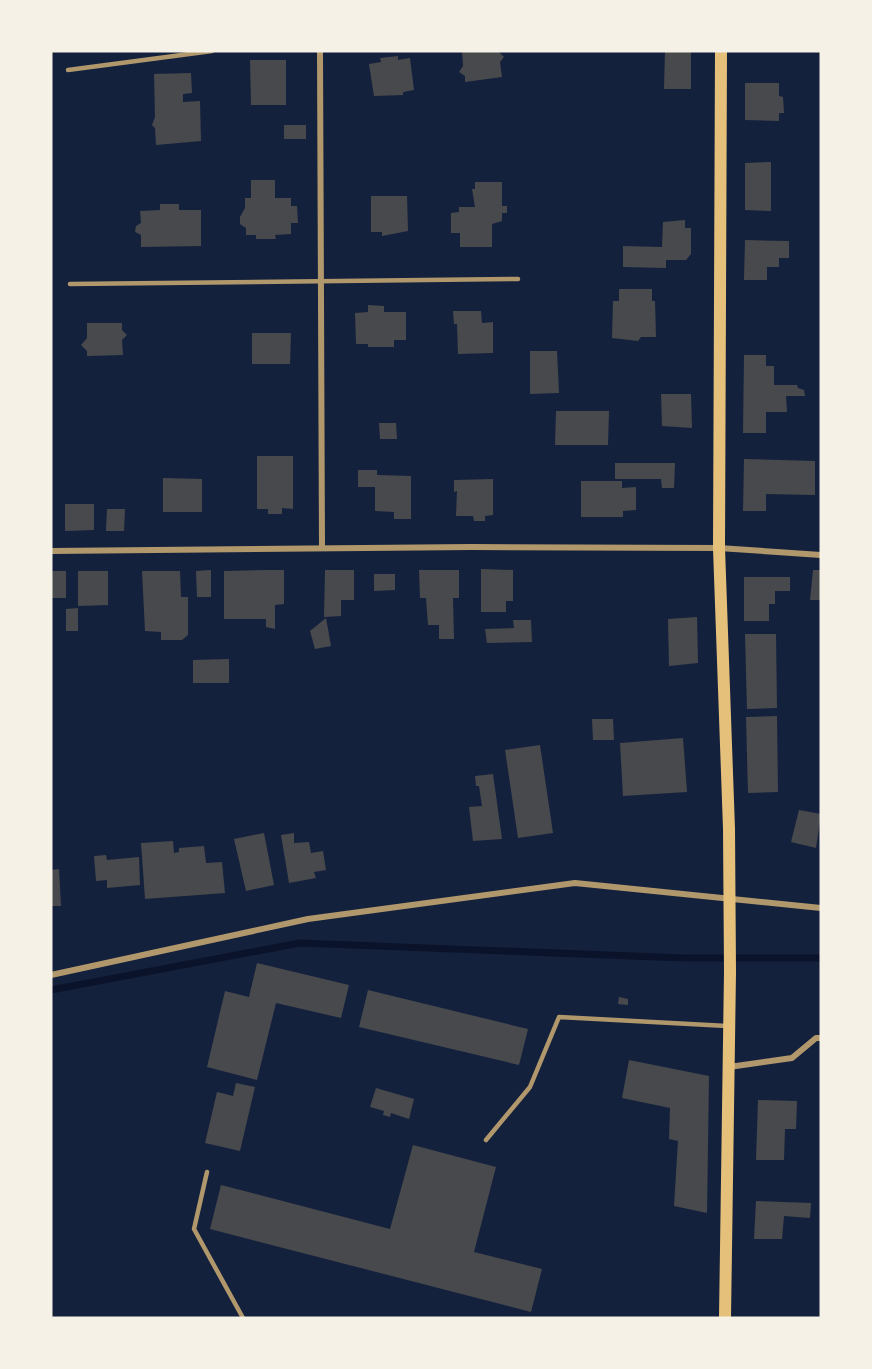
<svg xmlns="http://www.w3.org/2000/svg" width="872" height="1369" viewBox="0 0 872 1369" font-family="'Alegreya Sans',sans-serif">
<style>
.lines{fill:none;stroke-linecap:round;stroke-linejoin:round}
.stream{stroke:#0b132b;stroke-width:7}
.building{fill:#48494c}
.service{stroke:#b1986c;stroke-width:4.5}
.minor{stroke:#b1986c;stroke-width:6}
.secondary{stroke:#e5c07b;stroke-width:12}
</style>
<rect width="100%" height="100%" fill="#14213d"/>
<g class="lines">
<!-- stream -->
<path class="stream" d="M51 990 300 943 684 958H821"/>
</g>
<!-- building -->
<g class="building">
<path d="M462 51H498L504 57 500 62 502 77 465 82V76L459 72 463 66Z"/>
<path d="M665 51H691V89H664Z"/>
<path d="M398 56V60L410 58 414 90 403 92V95L374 96 369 64 381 62 380 58Z"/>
<path d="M250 60H286V105H251Z"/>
<path d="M191 73 192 93 183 94V102L200 101 201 141 156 145 155 128 152 125 155 117 154 74Z"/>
<path d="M745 83H779V96L783 97 784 113H779V121L745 120Z"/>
<rect x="284" y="125" width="22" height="14"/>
<path d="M771 162V211L745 210V163Z"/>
<path d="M251 180H275V198H291V206H297L298 223H291V234L275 235 276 239H256V235H246V228L240 224V217L245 208V198H251Z"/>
<path d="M475 182H502V206H507V213H502V221L492 224V247H460V233H451V213L459 212V207H475L472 189H475Z"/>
<path d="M371 196H407L408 231 382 236V232H371Z"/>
<path d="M160 204H179V210H201V246L141 247V235L135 232 136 226 141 223 140 211 160 210Z"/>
<path d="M685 220V228H691V254L686 260H666V268L623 267V246L662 247 663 222Z"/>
<path d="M745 240 789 241V258H779V267H767V280H744Z"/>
<path d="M619 289H652V301H655L656 337H641L638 341 612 338 613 301H619Z"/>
<path d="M368 305 384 306V312H406V340H394V347H368V344H356L355 313 368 312Z"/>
<path d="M453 311H481L482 323 493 322V353L458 354 457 324H454Z"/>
<path d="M87 323H122V330L127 335 122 340 123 355 87 356V351L81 345 87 338Z"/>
<path d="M252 333H291L290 364H252Z"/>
<path d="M530 351H557L559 393 530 394Z"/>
<path d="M744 355H766V366H774V385H797L798 388 804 390 805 396H786L787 412H766V433H743Z"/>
<path d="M661 394H691L692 428 662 426Z"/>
<path d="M556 411H609L608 445H555Z"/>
<path d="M379 423H396L397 439H380Z"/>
<path d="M257 456H293V509L282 508V514H268V509H257Z"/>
<path d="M744 459 815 461V495L766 494V511H743Z"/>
<path d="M615 463H675L674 488H662L661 479H615Z"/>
<path d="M358 470H377V475L411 476V519H394V512L375 511V487H358Z"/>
<path d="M163 478 202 479V512H163Z"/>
<path d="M493 479V515L485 516V521H474L473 516H456L457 491 454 492V480Z"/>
<path d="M581 481H622V488L636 487V510L623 511V517H581Z"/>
<path d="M65 504H94V530L65 531Z"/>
<path d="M107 509H125L124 531H106Z"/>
<path d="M481 569 513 570V601H506V612H481Z"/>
<path d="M211 570V597H197L196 571Z"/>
<path d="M266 570H284V604L275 605V629L266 627V619H224V571Z"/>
<path d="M325 570H354V600H341V616L324 617Z"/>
<path d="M419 570H459V598H453L454 639H439V625H428L426 598H420Z"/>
<path d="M813 570H821V600H810Z"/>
<rect x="51" y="571" width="15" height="27"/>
<path d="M78 571H108V605L78 606Z"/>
<path d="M142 571H180L181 597H188V635L182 640H161V632L145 631Z"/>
<path d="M374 574H395V590L374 591Z"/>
<path d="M744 577H790V591H775V604H769V621H744Z"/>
<path d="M78 608V631H66V609Z"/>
<path d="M697 617 698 663 669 666 668 619Z"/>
<path d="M326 618 331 646 315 649 310 631Z"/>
<path d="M513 620H531L532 642 487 643 485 629 514 628Z"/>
<path d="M745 634H776L777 708 747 709Z"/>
<path d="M229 659V683H193V660Z"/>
<path d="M777 716 778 792 748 793 746 717Z"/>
<path d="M592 719H613L614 740H593Z"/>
<path d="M683 738 687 792 623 796 620 743Z"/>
<path d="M540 745 553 833 518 838 505 750Z"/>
<path d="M493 774 502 839 473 841 469 807 482 806 479 786H476L475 776Z"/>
<path d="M799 810 821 814 816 848 791 842Z"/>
<path d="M264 833 274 885 246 891 234 839Z"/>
<path d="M294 833V843L309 842 311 853 323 851 326 870 314 872 316 878 289 883 281 835Z"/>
<path d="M173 841 174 853 179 852V848L204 846 206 863 222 862 225 893 145 899 141 843Z"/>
<path d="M106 855 107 860 139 857 140 885 107 888V880L96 881 94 856Z"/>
<path d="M59 869 61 906H51V870Z"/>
<path d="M257 963 349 985 341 1018 276 1003 257 1080 207 1067 225 991 249 997Z"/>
<path d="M368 990 528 1029 519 1065 359 1027Z"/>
<path d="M619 997 628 999V1005L618 1004Z"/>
<path d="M629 1060 709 1076 707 1213 674 1206 678 1141 669 1139 670 1108 622 1098Z"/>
<path d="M236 1083 255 1087 240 1151 205 1143 217 1092 233 1096Z"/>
<path d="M376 1088 414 1099 409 1119 391 1113 390 1117 383 1115 384 1111 370 1107Z"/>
<path d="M758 1100 797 1101 796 1129H785L784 1160H756Z"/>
<path d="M413 1145 496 1167 474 1252 542 1269 531 1312 210 1229 221 1185 390 1229Z"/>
<path d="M756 1201 811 1203 810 1218 784 1216 782 1239H754Z"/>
</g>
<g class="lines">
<!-- service -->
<g class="service">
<path d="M68 70 212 51"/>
<path d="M70 284 518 279"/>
<path d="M486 1140 530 1087 559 1017 727 1026"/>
<path d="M207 1172 194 1229 243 1318"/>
</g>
<!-- minor -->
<g class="minor">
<path d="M320 51 322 548"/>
<path d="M51 551 472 547 719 548 821 555"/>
<path d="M51 975 308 919 575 883 821 908"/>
<path d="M729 1067 792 1058 816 1038H821"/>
</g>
<!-- secondary -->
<path class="secondary" d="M721 51 719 548 729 829 730 972 725 1318"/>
</g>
<!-- border -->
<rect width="872" height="1369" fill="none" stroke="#f6f1e7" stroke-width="105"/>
</svg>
